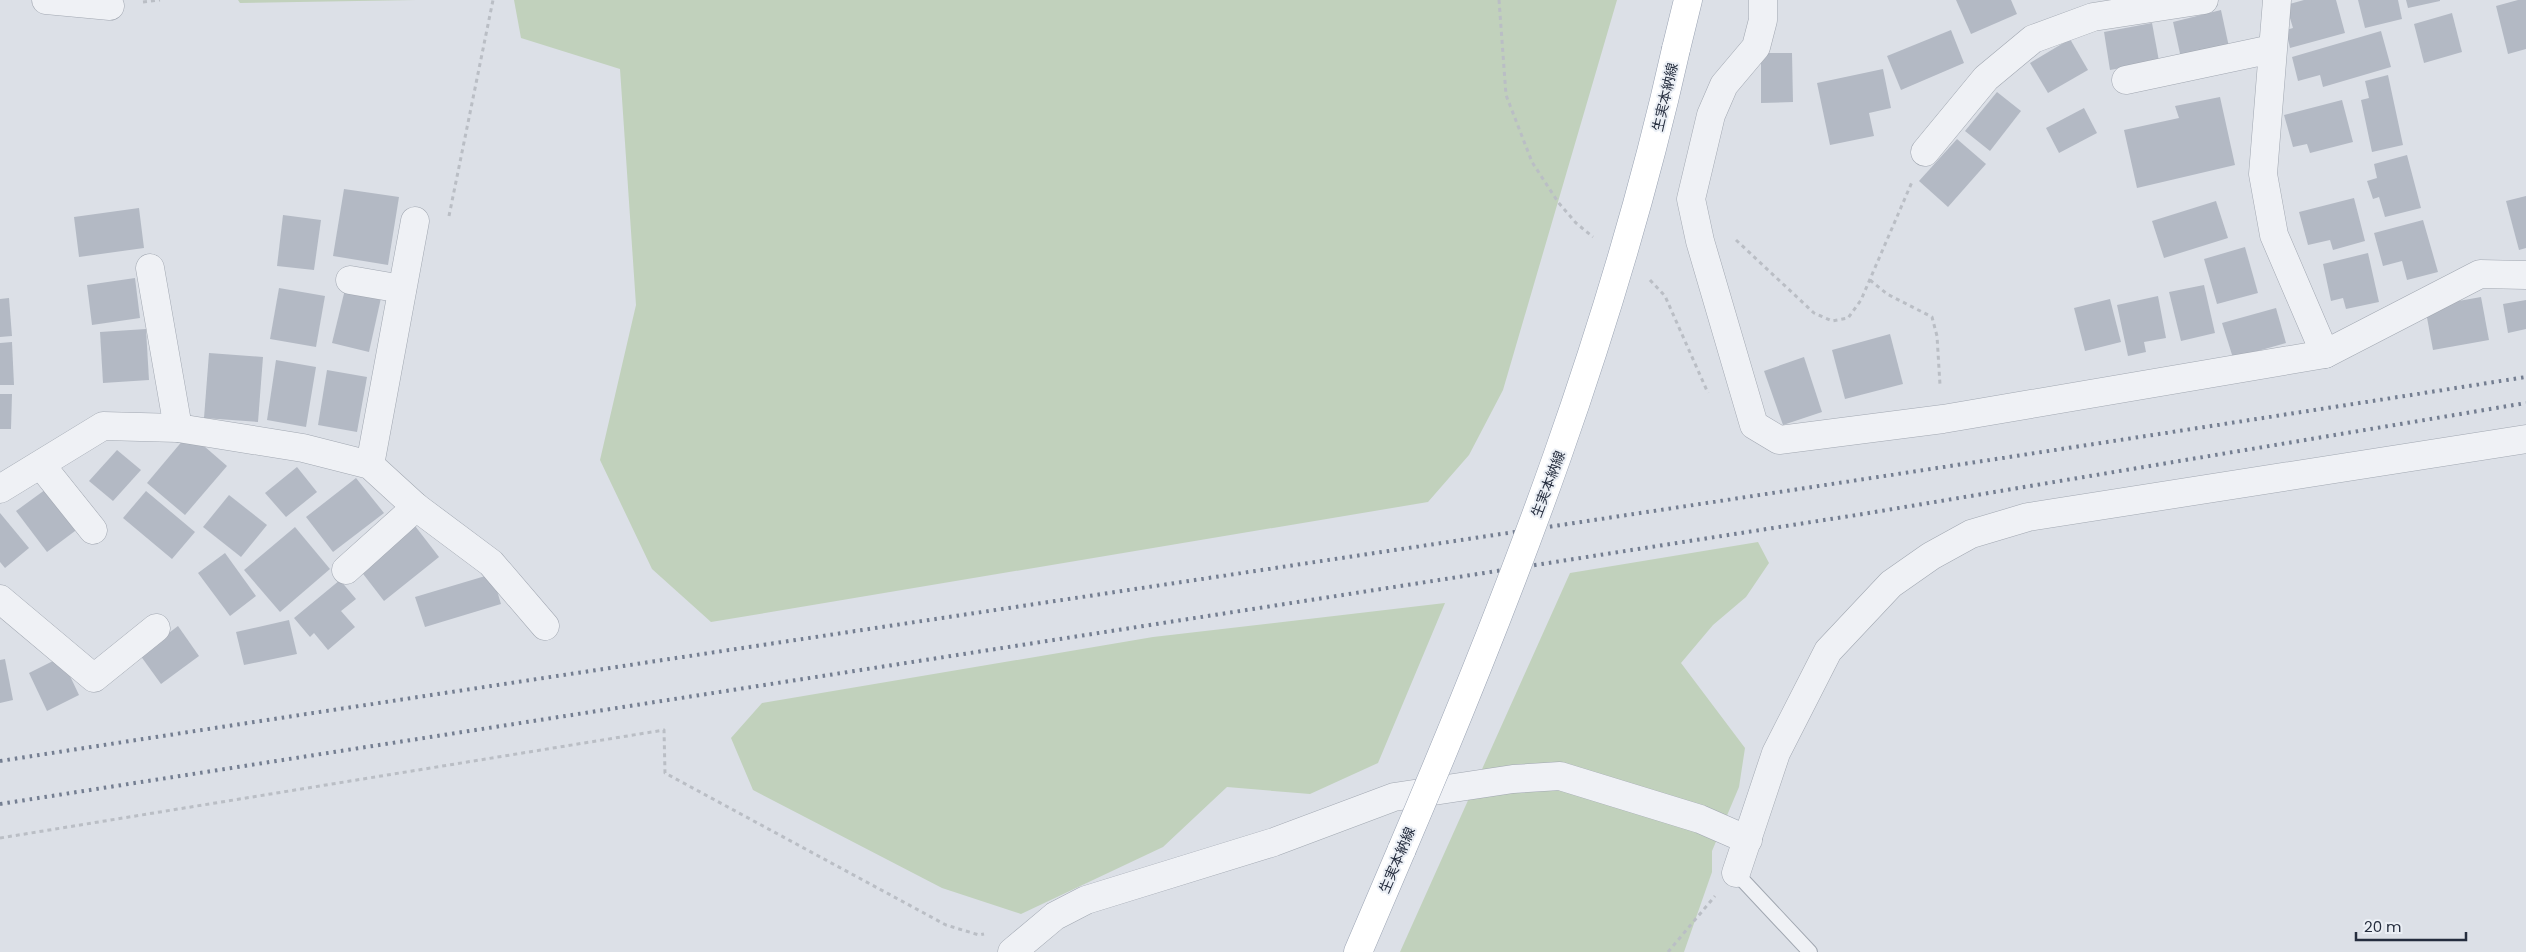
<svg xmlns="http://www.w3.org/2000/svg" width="2526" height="952" viewBox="0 0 2526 952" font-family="Poppins,'Noto Sans JP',sans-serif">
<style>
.green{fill:#c1d1bc}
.building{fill:#b3b9c4}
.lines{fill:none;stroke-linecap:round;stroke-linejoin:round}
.lane-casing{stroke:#a1a7b1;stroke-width:16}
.street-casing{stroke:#a1a7b1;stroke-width:29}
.primary-casing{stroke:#9aa3b3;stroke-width:29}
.path{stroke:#babec5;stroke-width:3;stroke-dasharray:4 4;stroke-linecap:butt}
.lane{stroke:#eff1f5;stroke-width:14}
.street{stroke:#eff1f5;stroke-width:28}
.primary{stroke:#fff;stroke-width:28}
.rail{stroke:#747e91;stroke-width:4;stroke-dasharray:2.5 5;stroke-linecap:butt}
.primary-bridge-casing{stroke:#9aa3b3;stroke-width:29;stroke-linecap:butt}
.primary-bridge{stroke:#fff;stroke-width:28}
.labels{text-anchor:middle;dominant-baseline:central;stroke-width:4;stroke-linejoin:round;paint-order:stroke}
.street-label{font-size:14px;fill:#252d3e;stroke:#ebeff5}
</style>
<rect width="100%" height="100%" fill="#dce0e7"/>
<!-- green -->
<g class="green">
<path d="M238 0H416L240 3Z"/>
<path d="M514 0H1617L1503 390 1469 455 1428 502 711 622 652 569 600 460 636 305 620 69 521 38Z"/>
<path d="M1758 542 1769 563 1746 597 1713 625 1681 663 1745 748 1739 787 1712 851V872L1684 952H1400L1570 573Z"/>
<path d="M1445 603 1378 763 1310 794 1227 787 1163 847 1021 914 942 888 753 790 731 738 762 703 1153 637Z"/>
</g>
<!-- building -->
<g class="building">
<path d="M1956 0H2011L2017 14 1971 34Z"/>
<path d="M2304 0H2336L2345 33 2290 48 2286 30 2293 28 2286 5Z"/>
<path d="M2358 0H2398L2402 19 2365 28Z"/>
<path d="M2406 0H2440V1L2408 8Z"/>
<path d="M2518 0H2526V49L2508 54 2496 6Z"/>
<path d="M2221 10 2229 47 2181 58 2173 22Z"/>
<path d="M2452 13 2462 52 2424 63 2414 24Z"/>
<path d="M2152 23 2159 61 2110 70 2104 32Z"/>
<path d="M1951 30 1964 63 1901 90 1887 56Z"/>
<path d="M2381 31 2391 67 2323 87 2320 75 2298 81 2292 57Z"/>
<path d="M2070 39 2088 70 2048 93 2030 63Z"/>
<path d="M1761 53H1792L1793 102 1761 103Z"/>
<path d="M1883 69 1891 108 1869 113 1874 136 1830 145 1817 83Z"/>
<path d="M2388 75 2403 145 2372 152 2361 100 2369 98 2365 81Z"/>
<path d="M1997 92 2021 111 1990 151 1965 131Z"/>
<path d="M2220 97 2235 165 2137 188 2124 130 2179 118 2175 106Z"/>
<path d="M2342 100 2353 142 2310 153 2307 144 2293 147 2284 115Z"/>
<path d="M2084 108 2097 133 2059 153 2046 128Z"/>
<path d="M1957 139 1986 164 1948 207 1919 181Z"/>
<path d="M2407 155 2421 208 2385 217 2379 197 2373 199 2367 181 2377 178 2374 164Z"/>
<path d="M344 189 399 197 388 265 333 256Z"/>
<path d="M2526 196V248L2519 250 2506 201Z"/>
<path d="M2354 198 2365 241 2333 250 2330 240 2308 245 2299 212Z"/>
<path d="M2216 201 2228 238 2164 258 2152 221Z"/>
<path d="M139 208 144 248 79 257 74 217Z"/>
<path d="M283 215 321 220 314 270 277 266Z"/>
<path d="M2423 220 2438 272 2407 280 2402 261 2383 266 2374 233Z"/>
<path d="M2245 247 2258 293 2217 304 2204 259Z"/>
<path d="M2368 253 2379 302 2346 309 2343 298 2331 301 2323 264Z"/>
<path d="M135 278 140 318 92 325 87 285Z"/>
<path d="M347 281 383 289 369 352 332 343Z"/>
<path d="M2204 285 2215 333 2181 341 2169 292Z"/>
<path d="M279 288 325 296 316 347 270 339Z"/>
<path d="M2158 296 2166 338 2144 342 2146 352 2128 356 2117 305Z"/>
<path d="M2481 297 2489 340 2433 350 2425 307Z"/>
<path d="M9 298 12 336 0 337V299Z"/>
<path d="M2110 299 2121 342 2085 351 2074 308Z"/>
<path d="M2526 300V329L2508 333 2503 304Z"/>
<path d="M2276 308 2286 343 2233 358 2222 323Z"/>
<path d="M146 329 149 380 103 383 100 332Z"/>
<path d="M1890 334 1903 384 1845 399 1832 350Z"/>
<path d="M12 342 14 385H0V343Z"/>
<path d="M209 353 263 357 258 422 204 418Z"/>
<path d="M1804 357 1822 412 1783 425 1764 371Z"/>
<path d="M276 360 316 367 306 427 267 420Z"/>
<path d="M327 370 367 377 357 432 318 425Z"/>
<path d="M0 394H12L11 429H0Z"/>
<path d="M189 433 227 466 185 515 147 483Z"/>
<path d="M117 450 141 470 113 501 89 481Z"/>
<path d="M297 467 317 492 286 517 265 493Z"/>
<path d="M356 478 384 513 333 552 306 517Z"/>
<path d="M53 484 83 525 47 552 16 511Z"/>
<path d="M146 491 195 532 172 559 123 518Z"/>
<path d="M229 495 267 525 241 557 203 527Z"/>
<path d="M0 513 29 548 5 568 0 562Z"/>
<path d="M412 522 439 557 384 601 357 566Z"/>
<path d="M295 527 330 569 280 612 244 570Z"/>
<path d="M225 553 256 596 230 616 198 573Z"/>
<path d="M492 574 501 604 425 627 415 597Z"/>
<path d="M340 580 356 599 341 611 355 627 328 650 314 633 310 637 294 618Z"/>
<path d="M289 620 297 654 244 665 236 632Z"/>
<path d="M178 626 199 656 161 684 140 655Z"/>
<path d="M61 657 79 695 47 711 29 673Z"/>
<path d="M5 659 13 700 0 703V660Z"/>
</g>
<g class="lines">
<defs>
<path id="lane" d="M1736 873 1810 952"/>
<g id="street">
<path d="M46 0 110 6"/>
<path d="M1763 0V20L1756 47 1724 85 1711 115 1691 199 1700 241 1754 425 1779 440 1943 419 2325 354 2480 274 2526 275"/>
<path d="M2277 0 2263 174 2274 235 2325 354"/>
<path d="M2126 80 2272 49"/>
<path d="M1925 152 1986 78 2033 39 2093 17 2204 0"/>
<path d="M150 268 178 428"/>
<path d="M350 280 402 289"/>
<path d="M41 465 93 530"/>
<path d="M370 465 415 221"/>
<path d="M0 489 103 426 178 428 303 448 370 465 416 507 491 563 545 626"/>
<path d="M346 570 416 507"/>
<path d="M0 599 94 678 156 628"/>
<path d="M1736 873 1776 753 1828 651 1891 584 1931 556 1971 534 2028 517 2526 439"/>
<path d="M1012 952 1055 916 1086 900 1274 842 1394 797 1513 779 1560 776 1700 819 1748 840"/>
</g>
<g id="primary">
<path d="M1676 49 1688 0"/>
<path d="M1358 952 1402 849"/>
</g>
</defs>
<!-- lane casing -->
<use href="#lane" class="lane-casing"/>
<!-- street casing -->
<use href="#street" class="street-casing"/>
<!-- primary casing -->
<use href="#primary" class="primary-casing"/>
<!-- path -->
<g class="path">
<path d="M1499 0 1506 95 1532 162 1558 202 1576 223 1593 237"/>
<path d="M143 2 160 0"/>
<path d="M449 216 493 0"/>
<path d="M1736 240 1814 313 1832 321 1848 318 1861 300 1912 182"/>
<path d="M1650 280 1665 296 1708 393"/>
<path d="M1870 280 1887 294 1932 317 1937 336 1940 385"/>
<path d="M0 838 664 730 665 773 946 925 979 935 984 934"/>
<path d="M1668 952 1715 896"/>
</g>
<!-- lane -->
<use href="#lane" class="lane"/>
<!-- street -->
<use href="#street" class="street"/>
<!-- primary -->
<use href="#primary" class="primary"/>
<!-- rail -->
<g class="rail">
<path d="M0 761C842 631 1685 509 2526 377"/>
<path d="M0 804 1863 514 2526 403"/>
</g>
<defs>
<path id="primary-bridge" d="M1402 849C1513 589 1614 327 1676 49"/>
</defs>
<!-- primary-bridge casing -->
<use href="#primary-bridge" class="primary-bridge-casing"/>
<!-- primary-bridge -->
<use href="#primary-bridge" class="primary-bridge"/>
</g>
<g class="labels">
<!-- street labels -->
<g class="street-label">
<text transform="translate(1665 97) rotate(-77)">生実本納線</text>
<text transform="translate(1548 484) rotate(-69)">生実本納線</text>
<text transform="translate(1397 860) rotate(-67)">生実本納線</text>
</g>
</g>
<!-- scale -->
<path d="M2356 932v8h110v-8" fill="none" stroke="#252d3e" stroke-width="2.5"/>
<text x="2364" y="932" font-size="15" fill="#252d3e" stroke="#ebeff5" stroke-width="4" paint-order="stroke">20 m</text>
</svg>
